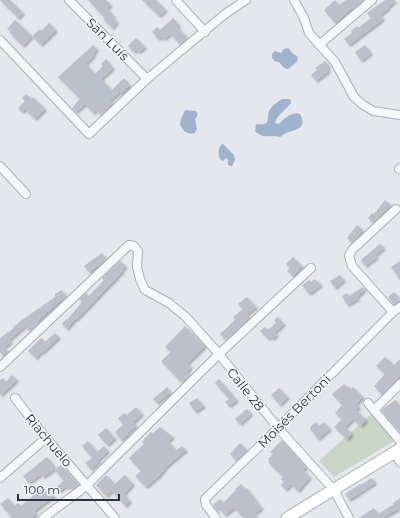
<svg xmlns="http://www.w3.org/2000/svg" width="400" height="518" viewBox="0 0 400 518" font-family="Montserrat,sans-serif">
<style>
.green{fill:#c9d6c5}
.water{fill:#9fb4cc}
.building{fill:#bbc0ca;filter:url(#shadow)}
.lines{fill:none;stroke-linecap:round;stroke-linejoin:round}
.minor-casing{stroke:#a9aeb7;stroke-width:10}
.secondary-casing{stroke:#a9aeb7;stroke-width:13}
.minor{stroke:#f7f8fa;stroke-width:8}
.secondary{stroke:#fff;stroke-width:11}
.labels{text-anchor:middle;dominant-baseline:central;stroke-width:3;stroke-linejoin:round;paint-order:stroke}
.street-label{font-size:13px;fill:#2b3445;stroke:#f4f6f9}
</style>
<defs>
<filter id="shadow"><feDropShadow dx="2" dy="2" stdDeviation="1" flood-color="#0004"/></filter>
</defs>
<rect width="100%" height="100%" fill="#e4e7ec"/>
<!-- green -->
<path class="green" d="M373 412 396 440 334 477 319 461Z"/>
<!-- water -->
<g class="water">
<path d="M288 48 290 50 292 53 298 57 297 62 288 69 284 68 279 62C272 62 269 55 275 51L281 53 284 49Z"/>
<path d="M282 99H289L291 100V103C286 110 277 115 275 123L279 124C285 118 291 112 300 114 307 127 299 129 289 132 285 133 283 135 280 137 270 135 262 139 255 131L256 124C259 124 263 125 266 123 269 121 267 112 271 108 274 104 278 102 282 99Z"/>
<path d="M185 110 196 111C198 115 198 116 195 119L197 129 195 133C188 135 184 132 180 125L181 119Z"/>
<path d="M222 144H223L234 155 235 160 232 166 228 165V160L226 158 223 161 220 159C218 154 218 148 222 144Z"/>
</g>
<!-- building -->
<g class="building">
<path d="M0 0H10L23 13 18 18Z"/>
<path d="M88 0H106L111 5 107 8 114 16 113 17 117 22 112 28 103 19 105 18Z"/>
<path d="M142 0H156L166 10 159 16Z"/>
<path d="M335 0 339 5 346 0H364L353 9 352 8 335 23 324 10Z"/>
<path d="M385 0H396L388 7 389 8 380 15 383 19 349 45 344 39 352 33 351 31 357 26 358 28 371 18 367 13Z"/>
<path d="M173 18 179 25 177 27 188 38 180 44 170 34 164 39 161 37 158 39 152 32 157 27 160 30Z"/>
<path d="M15 20 32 36 23 46 10 33 11 32 7 29Z"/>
<path d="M49 23 56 30 41 45 32 36 40 29 41 31Z"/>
<path d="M136 38 145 47 139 52 136 50 134 52 128 46Z"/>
<path d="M93 45 97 49 93 54 94 55 86 64 95 74 103 66 101 64 106 59 113 68 101 79 112 90 124 78 130 85 121 94 120 92 110 101 112 104 101 115 96 110 93 113 85 104 76 112 72 108 80 99 58 77Z"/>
<path d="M365 45 371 53 361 61 355 52Z"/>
<path d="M325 61 329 66 327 68 329 71 316 81 311 75 317 70 315 68Z"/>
<path d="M26 94 32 99 33 97 45 109 35 119 25 109 22 112 18 108 25 101 22 98Z"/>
<path d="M385 200 391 205 373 223 368 218 372 213 374 214Z"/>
<path d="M357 225 363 230 352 243 347 238Z"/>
<path d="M380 244 384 248 375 255 377 257 365 266 361 260Z"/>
<path d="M102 253 107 259 89 272 84 266Z"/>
<path d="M293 257 302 266 293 276 287 271 290 268 286 264Z"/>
<path d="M120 261 126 266 122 270 123 271 76 320 75 319 67 329 62 324 66 319 67 320 82 302 79 299 86 293 89 296 104 280 102 278Z"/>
<path d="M400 261V280L391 267Z"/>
<path d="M340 275 344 280 335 288 330 281Z"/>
<path d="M315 279 317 282 318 281 321 285 309 294 302 285 309 280 311 282Z"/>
<path d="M363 287 365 289 357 297 358 299 347 305 342 296 347 293 349 296Z"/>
<path d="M62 290 66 297 52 307V308L41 317V318L36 322 38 324 32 329 31 327 27 329 25 326 9 340 11 342 4 347 8 352 3 356 0 352V338L14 328 13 327 22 320 55 297V294Z"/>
<path d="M394 292 400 299V302L394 305 388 297Z"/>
<path d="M247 297 256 307 247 314 250 317 226 340 220 334 235 320 233 317 243 309 238 304Z"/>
<path d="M278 317 284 324 274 333 277 335 272 339 271 337 268 339 260 331 265 327 268 330 276 323 274 320Z"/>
<path d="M185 326 205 346 187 364 191 367 187 372 190 375 183 381 182 380 180 381 161 361 171 352 165 347Z"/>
<path d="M55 333 59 337 42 353 41 352 36 358 28 351 41 338 45 342Z"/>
<path d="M385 357 394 365 400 359V376L382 395 374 386 385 374 376 366Z"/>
<path d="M12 375 17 380 0 396V380L3 378 6 382Z"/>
<path d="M219 379 237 400 229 406 225 402 229 399 215 383Z"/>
<path d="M344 384 347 387 348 386 351 389 353 387 363 397 356 404 359 407 356 410 366 420 361 426 353 419 345 427 352 434 347 439 334 427 342 419 335 413 342 405 332 394Z"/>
<path d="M167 387 171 392 157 403 153 399Z"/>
<path d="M279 388 288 397 280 405 271 395Z"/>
<path d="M197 398 204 406 195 412 189 403Z"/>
<path d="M396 400 400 406V432L381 410Z"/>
<path d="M136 407 142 414 133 422 136 426 127 433 128 434 121 440 115 432 123 425 118 418 124 413 127 415Z"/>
<path d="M247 409 251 414 240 424 235 419Z"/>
<path d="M316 422 319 426 324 422 330 429 318 439 310 429 311 427V426Z"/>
<path d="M160 427 173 437 168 441 176 450 182 446 186 450 167 466 159 476 146 487 135 476 141 471 129 458 144 444 142 442 145 438 151 432 153 433Z"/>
<path d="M106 428 115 438 107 445 98 435Z"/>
<path d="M282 440 306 467 303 470 310 477 298 491 291 484 286 490 281 485 284 482 281 479 283 477 268 462 270 461 268 459 273 454 270 452Z"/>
<path d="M88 441 97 452 104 446 108 451 98 460 99 462 91 469 85 463 92 458 82 446Z"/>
<path d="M240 443 247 450 236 461 230 454Z"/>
<path d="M47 457 56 468 43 477 41 474 29 483 23 476Z"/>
<path d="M61 465 79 485 72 490 70 486 67 488 66 486 58 492 55 488 64 481 55 470Z"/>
<path d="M106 475 115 484 125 475 133 484 124 494 130 501 125 506 112 491 106 496 96 485Z"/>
<path d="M372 478 375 483 349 500 345 494 360 484V485Z"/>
<path d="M241 484 245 489 247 488 262 508 254 514 257 518H243L234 508 225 515 219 508 217 510 213 505 220 499 223 503 236 490 235 489Z"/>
<path d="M42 488 47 494 50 492 54 496 34 511 36 514 31 518H12L0 504 8 498 14 506 18 503 21 506Z"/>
<path d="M400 498V512L398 509 382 518H359L374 508 378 514 394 504 393 503Z"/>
</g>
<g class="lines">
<defs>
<g id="minor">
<path d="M69 0 147 79"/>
<path d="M176 0 205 32"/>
<path d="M294 0 304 18 309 33 335 62 354 97 362 104 373 111 400 115"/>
<path d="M0 40 89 134 147 79 225 14 246 0"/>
<path d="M319 45 372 0"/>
<path d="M0 166 26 194"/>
<path d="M399 169 400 168"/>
<path d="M393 312 352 266 349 256 352 250 396 209"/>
<path d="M0 367 129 245 134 246 138 251 137 267 140 279 145 290 169 303 186 317 219 354 278 428 334 490 349 518"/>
<path d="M15 398 46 438 115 518"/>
<path d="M368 403 400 441"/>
<path d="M374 410 400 384"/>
<path d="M394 453 400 462"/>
<path d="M0 478 46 438"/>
<path d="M43 518 85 487 219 354 311 268"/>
<path d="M216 518 206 505 205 499 208 496 278 428 393 312 400 307"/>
</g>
<path id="secondary" d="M287 518 400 449"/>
</defs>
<!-- minor casing -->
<use href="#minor" class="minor-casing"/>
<!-- secondary casing -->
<use href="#secondary" class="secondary-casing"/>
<!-- minor -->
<use href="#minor" class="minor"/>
<!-- secondary -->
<use href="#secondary" class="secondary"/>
</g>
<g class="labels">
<!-- street labels -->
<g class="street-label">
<text transform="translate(108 39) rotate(45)">San Luís</text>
<text transform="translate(246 389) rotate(51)">Calle 28</text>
<text transform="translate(294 411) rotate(-45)">Moisés Bertoni</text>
<text transform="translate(49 440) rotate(50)">Riachuelo</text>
</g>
</g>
<!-- scale -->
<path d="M18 494v6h101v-6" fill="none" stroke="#2b3445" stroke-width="2"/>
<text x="24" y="494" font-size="12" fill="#2b3445" stroke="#f4f6f9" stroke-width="3" paint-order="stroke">100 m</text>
</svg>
